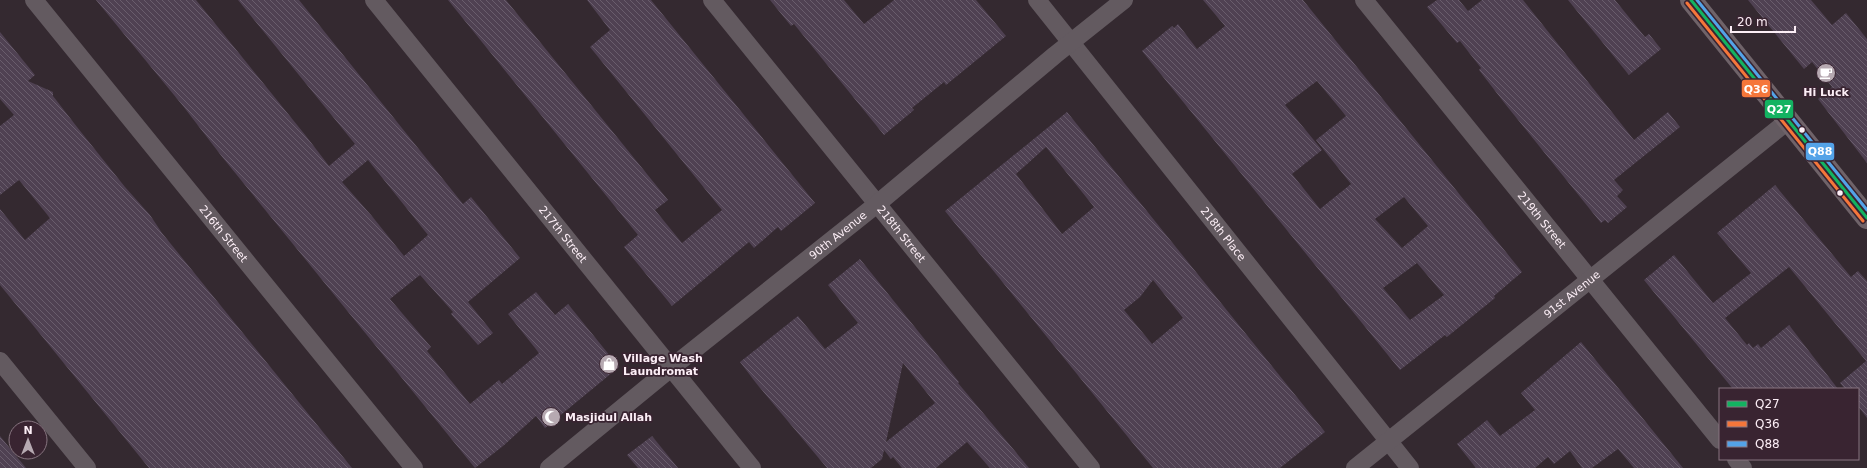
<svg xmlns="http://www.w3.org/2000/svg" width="1867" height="468" viewBox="0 0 1867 468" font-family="'DejaVu Sans',sans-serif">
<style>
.building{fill:url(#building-back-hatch);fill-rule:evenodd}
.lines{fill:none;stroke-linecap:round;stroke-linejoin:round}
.minor{stroke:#635a60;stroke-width:18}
.secondary{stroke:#6f6369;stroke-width:22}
.bus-1-casing{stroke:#392431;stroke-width:6}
.bus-2-casing{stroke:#392431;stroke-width:6}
.bus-3-casing{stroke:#392431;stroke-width:6}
.bus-1{stroke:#13b361;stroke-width:3}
.bus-2{stroke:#f5763a;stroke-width:3}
.bus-3{stroke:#53a3e8;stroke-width:3}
.bus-dot{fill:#fceef6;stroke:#392431;stroke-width:1.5}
.labels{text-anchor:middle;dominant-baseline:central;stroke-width:3.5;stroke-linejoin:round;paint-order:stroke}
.poi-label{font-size:11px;font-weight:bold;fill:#fceef6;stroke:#392431;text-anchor:start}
.street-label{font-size:11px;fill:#fceef6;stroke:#392431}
.line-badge{stroke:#392431;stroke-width:1.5}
.badge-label{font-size:11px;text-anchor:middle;font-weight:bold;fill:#fff}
</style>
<defs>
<pattern id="building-back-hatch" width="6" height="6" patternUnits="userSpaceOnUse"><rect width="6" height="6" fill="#4f4152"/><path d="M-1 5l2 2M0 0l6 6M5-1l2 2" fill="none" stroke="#695d6c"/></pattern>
</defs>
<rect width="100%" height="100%" fill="#342930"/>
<!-- building -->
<g class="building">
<path d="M96 0H196L306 136 329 166 355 144 238 0H299L463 204 471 197 520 258 468 302 493 333 478 345 451 314 453 312 420 275 390 299 431 347 427 351 470 404 499 380 502 384 539 353 508 314 536 292 555 315 568 304 619 367 545 428 536 416 503 446 475 468 223 158 183 106ZM368 160 428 235 404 256 371 215 342 182Z"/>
<path d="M448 0H506L668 200 655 210 682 243 722 210 590 47 610 30 587 0H651L815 203 781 231 778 227 754 248 749 242 672 306 624 247 638 235Z"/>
<path d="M770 0H844L864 24 894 0H976L1006 36 946 85 944 82 912 108 914 110 884 135 794 24 791 26Z"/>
<path d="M1203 0H1303L1522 272 1494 296 1495 298 1447 337 1445 335 1400 370 1142 51 1172 26 1174 28 1178 24 1197 49 1225 26ZM1317 81 1346 116 1316 140 1351 184 1320 209 1292 174 1322 150 1285 105ZM1404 197 1428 226 1402 248 1375 219ZM1417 263 1444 295 1410 320 1383 288Z"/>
<path d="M1437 0H1459L1468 11 1482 0H1523L1634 140 1668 112 1680 127 1614 180 1623 190 1617 196 1627 207 1608 223 1605 220 1601 223 1506 105 1479 70 1481 68 1460 41 1457 43 1427 7Z"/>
<path d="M1568 0H1615L1645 37 1649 34 1661 49 1629 75Z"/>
<path d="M1748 0H1811L1832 25 1846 13 1867 39V163L1818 99 1832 87 1812 62 1804 69Z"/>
<path d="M0 32 35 75 28 81 53 92V96L77 127 125 187 150 215 162 233 352 468H149L32 324 0 285V209L25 240 50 218 19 180 0 195V126L14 115 0 99Z"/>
<path d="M1067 112 1325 432 1280 468H1153L945 211ZM1046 147 1094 207 1062 234 1016 174ZM1153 280 1183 318 1152 344 1124 310 1140 297Z"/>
<path d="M1775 185 1851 277 1858 271 1867 281V418L1858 406V389H1845L1840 383 1866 361 1789 267 1725 318 1747 345 1749 343 1753 348 1758 344 1761 348 1789 325 1838 389H1733L1644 280 1674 255 1713 303 1751 273 1717 233Z"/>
<path d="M860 259 959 382 958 383 1029 468H990L967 442 936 468H902L893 457 891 459 884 450 882 459 871 468H827L756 383 740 362 798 316 825 349 858 323 828 285ZM903 363 935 403 886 442Z"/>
<path d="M1581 342 1683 468H1634L1618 449 1592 468H1582L1570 451 1554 464 1548 457 1535 468H1476L1457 444 1487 420 1500 436 1535 410 1521 393Z"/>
<path d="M0 436 26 468H0Z"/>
<path d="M652 436 678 468H638L627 455Z"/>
</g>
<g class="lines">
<!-- minor -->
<g class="minor">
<path id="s1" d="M34 0 414 468"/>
<path id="s2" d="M374 0 752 468"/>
<path id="s3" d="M712 0 1091 468"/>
<path id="s4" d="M1037 0 1410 468"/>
<path id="s5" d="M1364 0 1720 440"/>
<path d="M0 361 87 468"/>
<path d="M1736 459 1743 468"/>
<path id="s6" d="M549 468 671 368 877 204 1055 55 1124 0"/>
<path id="s7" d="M1355 468 1789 120"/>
</g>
<!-- secondary -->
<path class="secondary" d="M1691 0 1867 218"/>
<defs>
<path id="bus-1" d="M1691 0 1867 218"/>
<path id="bus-2" d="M1687 3 1863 221"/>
<path id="bus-3" d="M1697 0 1867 210"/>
</defs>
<!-- bus-1 casing -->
<use href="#bus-1" class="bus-1-casing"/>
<!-- bus-2 casing -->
<use href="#bus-2" class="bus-2-casing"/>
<!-- bus-3 casing -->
<use href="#bus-3" class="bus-3-casing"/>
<!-- bus-1 -->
<use href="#bus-1" class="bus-1"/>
<!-- bus-2 -->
<use href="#bus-2" class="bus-2"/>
<!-- bus-3 -->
<use href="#bus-3" class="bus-3"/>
</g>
<!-- icons -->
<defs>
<symbol id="cafe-disc" viewBox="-11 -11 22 22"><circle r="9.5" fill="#b6a9b1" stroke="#392431"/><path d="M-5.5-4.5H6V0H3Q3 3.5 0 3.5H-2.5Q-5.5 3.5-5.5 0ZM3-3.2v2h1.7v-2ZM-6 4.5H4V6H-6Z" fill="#fff"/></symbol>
<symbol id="shop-disc" viewBox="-11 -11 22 22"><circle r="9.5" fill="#b6a9b1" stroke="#392431"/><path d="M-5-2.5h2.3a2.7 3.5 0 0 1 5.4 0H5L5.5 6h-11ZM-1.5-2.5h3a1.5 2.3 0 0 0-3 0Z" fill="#fff"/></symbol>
<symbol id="mosque-disc" viewBox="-11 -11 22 22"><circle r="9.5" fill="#b6a9b1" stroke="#392431"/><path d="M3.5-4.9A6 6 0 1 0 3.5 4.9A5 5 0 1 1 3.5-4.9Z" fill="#fff"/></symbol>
</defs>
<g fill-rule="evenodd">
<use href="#cafe-disc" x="1815" y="62" width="22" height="22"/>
<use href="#shop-disc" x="598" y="353" width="22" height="22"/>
<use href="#mosque-disc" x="540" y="406" width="22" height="22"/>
</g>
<!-- markers -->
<g class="bus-dot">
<circle cx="1802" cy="130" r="3.5"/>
<circle cx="1840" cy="193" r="3.5"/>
</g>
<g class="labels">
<!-- poi labels -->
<g class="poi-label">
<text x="1826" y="92" text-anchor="middle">Hi Luck</text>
<text x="623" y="358">Village Wash<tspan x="623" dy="13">Laundromat</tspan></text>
<text x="565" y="417">Masjidul Allah</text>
</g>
<!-- street labels -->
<g class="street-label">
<text stroke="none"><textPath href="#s5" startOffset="283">219th Street</textPath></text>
<text stroke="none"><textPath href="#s1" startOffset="301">216th Street</textPath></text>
<text stroke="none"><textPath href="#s2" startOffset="301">217th Street</textPath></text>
<text stroke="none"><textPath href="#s3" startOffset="301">218th Street</textPath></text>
<text stroke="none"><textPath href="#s4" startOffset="299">218th Place</textPath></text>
<text stroke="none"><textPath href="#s6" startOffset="371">90th Avenue</textPath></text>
<text stroke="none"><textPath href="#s7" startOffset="278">91st Avenue</textPath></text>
</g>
</g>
<g class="line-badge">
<rect x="1741" y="79" width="30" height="19" rx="4" fill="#f5763a"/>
<rect x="1764" y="99" width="30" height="20" rx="4" fill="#13b361"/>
<rect x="1805" y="142" width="30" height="19" rx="4" fill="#53a3e8"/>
</g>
<g class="badge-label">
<text x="1756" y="93">Q36</text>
<text x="1779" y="113">Q27</text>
<text x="1820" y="155">Q88</text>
</g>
<!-- legend -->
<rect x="1719" y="388" width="140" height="72" fill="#392431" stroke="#877580"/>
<rect x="1727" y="401" width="20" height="6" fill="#13b361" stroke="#877580"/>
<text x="1755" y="408" font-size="12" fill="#fceef6">Q27</text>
<rect x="1727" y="421" width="20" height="6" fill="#f5763a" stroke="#877580"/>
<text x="1755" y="428" font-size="12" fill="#fceef6">Q36</text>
<rect x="1727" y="441" width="20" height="6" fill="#53a3e8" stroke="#877580"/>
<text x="1755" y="448" font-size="12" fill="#fceef6">Q88</text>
<!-- north arrow -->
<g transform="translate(28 440)"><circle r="19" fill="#392431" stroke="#877580"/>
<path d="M0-3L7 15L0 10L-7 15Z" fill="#b6a9b1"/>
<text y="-6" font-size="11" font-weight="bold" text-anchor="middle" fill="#fceef6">N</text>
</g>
<!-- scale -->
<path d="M1731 26v6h64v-6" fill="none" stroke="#fceef6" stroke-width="2"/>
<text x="1737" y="26" font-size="12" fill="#fceef6" stroke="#392431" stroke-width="3" paint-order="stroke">20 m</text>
</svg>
